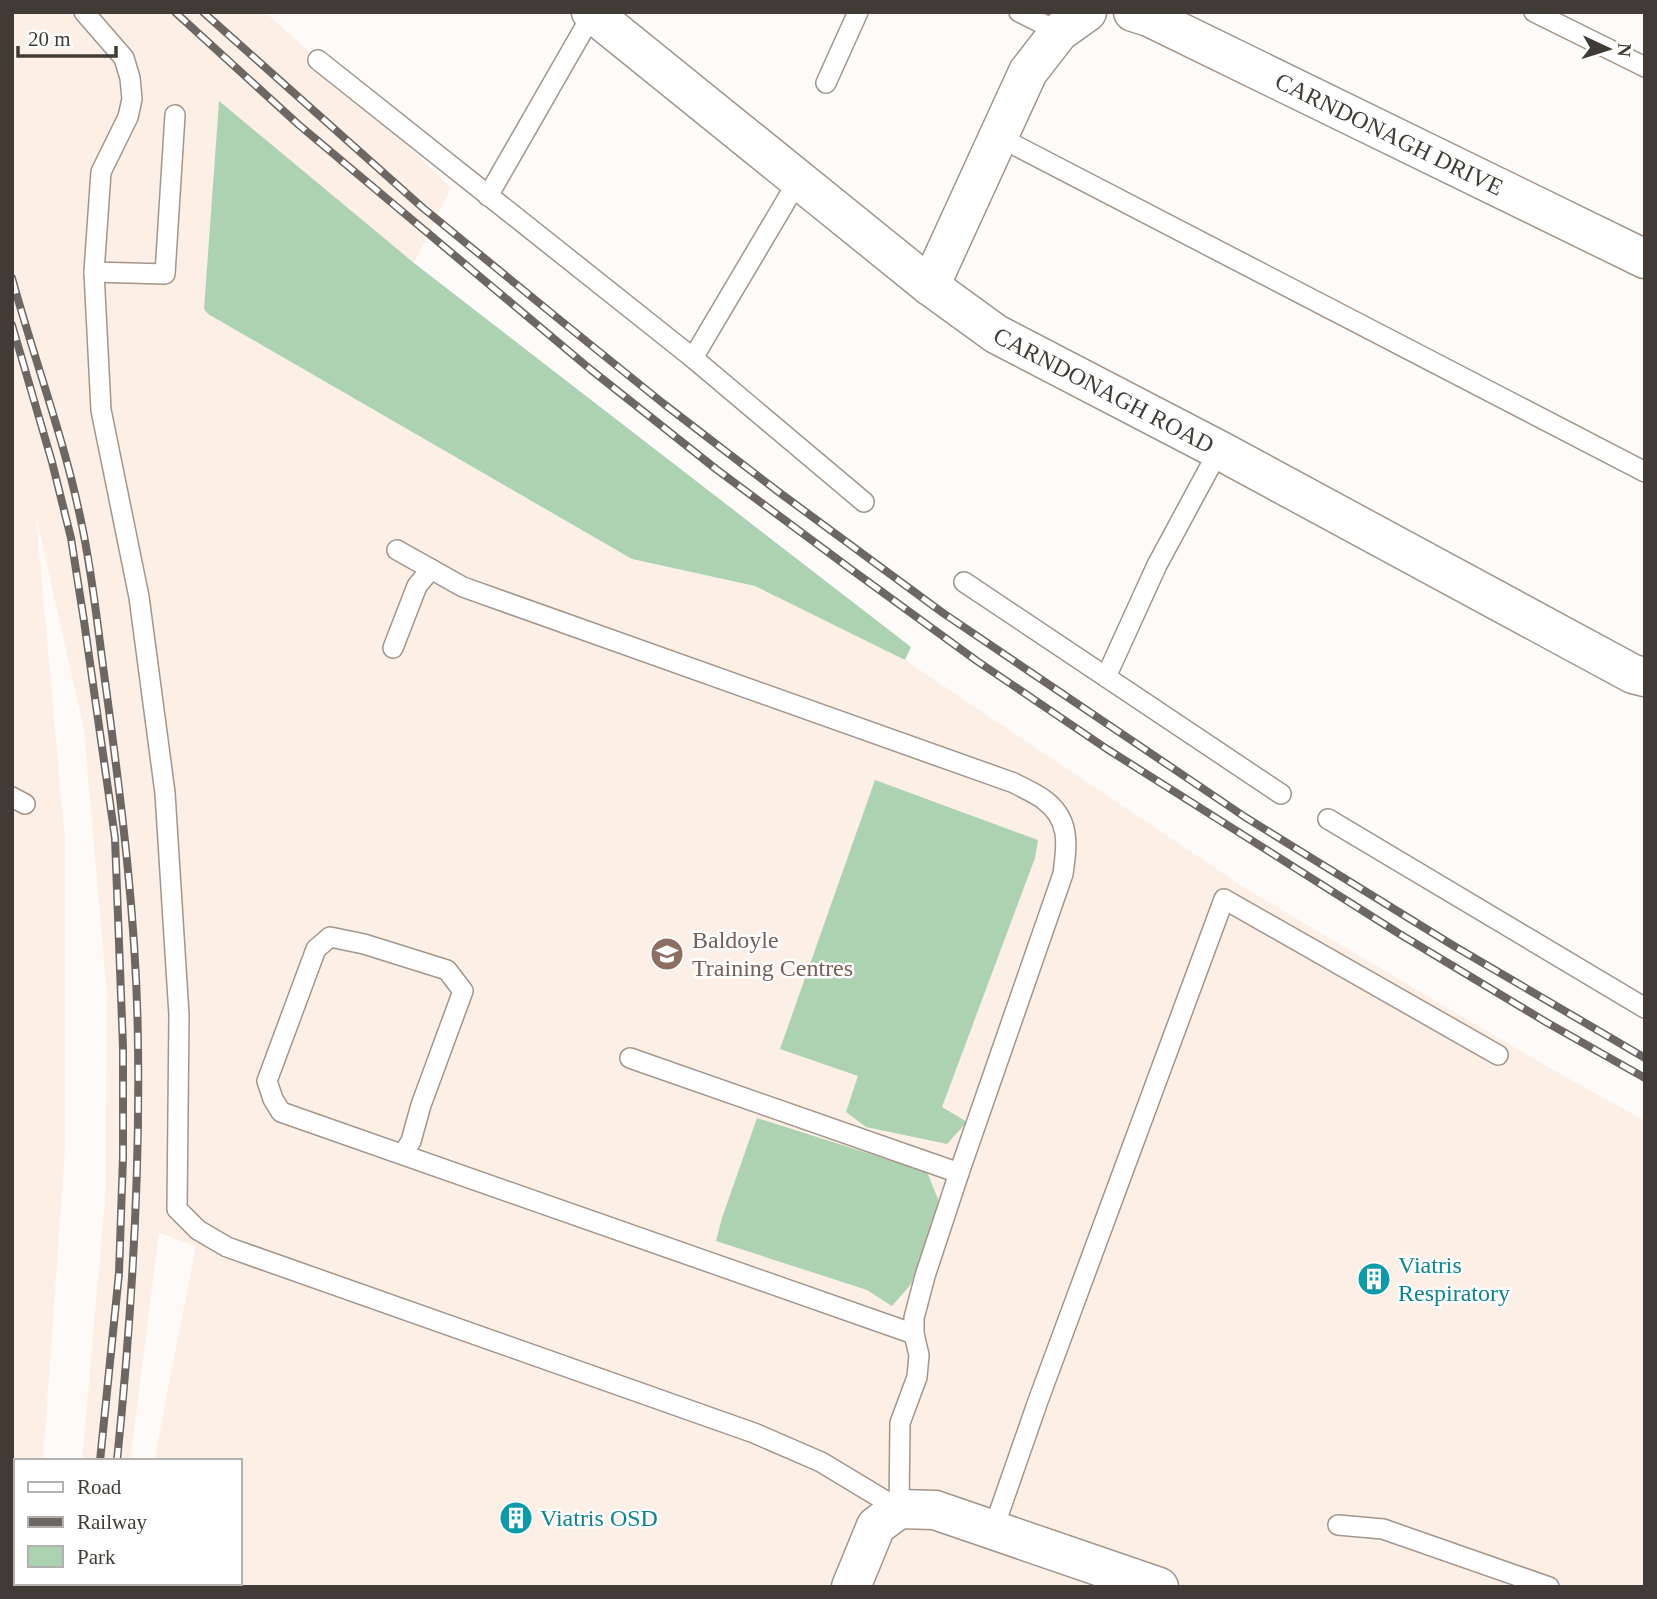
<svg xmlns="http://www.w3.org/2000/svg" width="1657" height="1599" viewBox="0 0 1657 1599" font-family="Georgia,serif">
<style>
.built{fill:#fcefe5}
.green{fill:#acd2b2}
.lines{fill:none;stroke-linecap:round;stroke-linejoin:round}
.service-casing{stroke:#a3958a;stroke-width:22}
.minor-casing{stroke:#a3958a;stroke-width:41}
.service{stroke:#fff;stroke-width:19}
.minor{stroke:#fff;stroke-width:38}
.rail-casing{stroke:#6c6762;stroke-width:8}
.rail{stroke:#fff;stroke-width:5;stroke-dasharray:16;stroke-linecap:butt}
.labels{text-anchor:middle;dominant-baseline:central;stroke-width:5;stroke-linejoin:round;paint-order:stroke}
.street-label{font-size:24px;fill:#413b36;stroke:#fff}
.education-label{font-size:24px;fill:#785e54;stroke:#fff;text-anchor:start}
.culture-label{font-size:24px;fill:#0d838f;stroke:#fff;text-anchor:start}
</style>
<rect width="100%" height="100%" fill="#fdfaf8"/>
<!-- built -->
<path class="built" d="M12 12H265L332 72 451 188 414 263 219 102 204 309 208 314 632 559 755 586 905 660 1245 888 1534 1059 1645 1121V1587H130V1583H240V1461H154L196 1246 159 1233 130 1461H82L105 1200 107 994 84 730 36 516 65 841V1149L43 1461H16V1583H29L28 1587H12Z"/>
<!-- green -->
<g class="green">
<path d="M219 101 414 263 911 647 905 660 755 586 632 559 208 314 204 309Z"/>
<path d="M875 780 1038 840 1035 858 942 1107 967 1122 947 1144 866 1127 846 1112 858 1076 780 1049Z"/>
<path d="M757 1118 927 1172 940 1204 911 1284 892 1306 867 1290 716 1241 722 1218Z"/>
</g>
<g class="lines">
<defs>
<g id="service">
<path d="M84 12 124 58 130 78 132 99 128 117 101 172 94 272 101 410 139 597 165 793 179 1015 177 1209 198 1230 227 1247 754 1433 821 1462 899 1509"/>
<path d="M1019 12 1059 32"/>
<path d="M1534 12 1645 67"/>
<path d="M318 60 693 358 864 502"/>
<path d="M826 83 858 12"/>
<path d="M999 137 1645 472"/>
<path d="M488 196 593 13"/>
<path d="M94 272 165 274 175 115"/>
<path d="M693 358 799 179"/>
<path d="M397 550 463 587 1014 783C1023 788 1035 793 1043 799 1071 819 1067 845 1063 874L959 1173 925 1276 914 1318V1334L919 1355 917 1377 900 1423 899 1509"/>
<path d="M964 582 1281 794"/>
<path d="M393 648 417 586 431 569"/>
<path d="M1106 677 1157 565 1219 450"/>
<path d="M12 797 25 804"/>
<path d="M1328 819 1645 1008"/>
<path d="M630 1058 959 1173"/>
<path d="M403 1154 411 1141 421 1105 463 991 447 970 364 944 330 937 316 949 267 1081 273 1099 281 1112 914 1334"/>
<path d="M1338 1525 1383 1529 1549 1587"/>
<path d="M993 1530 1038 1401 1224 899 1498 1055"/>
</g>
<g id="minor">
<path id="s1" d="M591 12 930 286 996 334 1219 450 1633 674 1645 677"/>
<path id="s2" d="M1133 12 1149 17 1645 259"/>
<path d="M930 286 1028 72 1059 32 1087 12"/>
<path d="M851 1587 876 1526 899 1509 935 1510 1159 1587"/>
</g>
</defs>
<!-- service casing -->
<use href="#service" class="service-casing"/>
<!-- minor casing -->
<use href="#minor" class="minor-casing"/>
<!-- service -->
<use href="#service" class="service"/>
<!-- minor -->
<use href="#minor" class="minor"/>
<defs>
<g id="rail">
<path d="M175 12 299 125 590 369 716 469 852 570 977 661 1107 749 1398 933 1546 1022 1645 1078"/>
<path d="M203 12 423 208 555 316 664 404 780 493 943 613 1245 817 1454 946 1645 1058"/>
<path d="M12 278C34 359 64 438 81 521 93 576 98 632 106 688 122 807 137 926 138 1047 140 1185 131 1323 117 1461"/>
<path d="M12 325 52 462 71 538 84 621 115 838 123 1047V1157L119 1273 100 1461"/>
<path d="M85 1587 86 1583"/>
<path d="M101 1587V1583"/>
</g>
</defs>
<!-- rail casing -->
<use href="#rail" class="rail-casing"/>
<!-- rail -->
<use href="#rail" class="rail"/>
</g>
<!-- icons -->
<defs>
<symbol id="university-disc" viewBox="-11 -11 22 22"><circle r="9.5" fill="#8d6e63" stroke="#fff"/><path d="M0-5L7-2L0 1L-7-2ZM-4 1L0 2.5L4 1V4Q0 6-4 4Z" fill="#fff"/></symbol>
<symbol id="building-disc" viewBox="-11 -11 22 22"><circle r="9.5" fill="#0f9aa8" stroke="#fff"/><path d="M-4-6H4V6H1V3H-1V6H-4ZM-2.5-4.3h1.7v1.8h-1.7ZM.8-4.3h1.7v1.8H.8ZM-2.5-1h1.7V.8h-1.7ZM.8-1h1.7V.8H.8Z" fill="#fff"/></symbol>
</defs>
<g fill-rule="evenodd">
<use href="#university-disc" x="648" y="935" width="38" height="38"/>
<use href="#building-disc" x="1355" y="1260" width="38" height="38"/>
<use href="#building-disc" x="497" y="1499" width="38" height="38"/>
</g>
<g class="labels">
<!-- street labels -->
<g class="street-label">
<text stroke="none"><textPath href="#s2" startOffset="284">CARNDONAGH DRIVE</textPath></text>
<text stroke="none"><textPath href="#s1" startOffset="639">CARNDONAGH ROAD</textPath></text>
</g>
<!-- education labels -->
<g class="education-label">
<text x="692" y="940">Baldoyle<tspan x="692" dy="28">Training Centres</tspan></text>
</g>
<!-- culture labels -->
<g class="culture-label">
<text x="1398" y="1265">Viatris<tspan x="1398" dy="28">Respiratory</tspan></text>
<text x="540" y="1518">Viatris OSD</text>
</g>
</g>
<!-- border -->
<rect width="1657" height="1599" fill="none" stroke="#413b36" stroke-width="28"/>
<!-- legend -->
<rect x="14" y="1459" width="228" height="126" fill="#ffffff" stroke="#b3b1af" stroke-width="2"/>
<rect x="28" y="1482" width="35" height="10" fill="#ffffff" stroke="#b3b1af" stroke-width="2"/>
<text x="77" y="1494" font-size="21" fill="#413b36">Road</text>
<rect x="28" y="1517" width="35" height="10" fill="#6c6762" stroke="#b3b1af" stroke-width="2"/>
<text x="77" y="1529" font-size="21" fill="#413b36">Railway</text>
<rect x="28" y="1546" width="35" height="21" fill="#acd2b2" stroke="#b3b1af" stroke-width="2"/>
<text x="77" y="1564" font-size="21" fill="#413b36">Park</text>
<!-- north arrow -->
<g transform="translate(1608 49) rotate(94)" stroke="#ffffff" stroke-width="5" paint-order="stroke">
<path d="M0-5L12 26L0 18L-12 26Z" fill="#413b36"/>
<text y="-10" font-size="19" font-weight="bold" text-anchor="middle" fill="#413b36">N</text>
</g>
<!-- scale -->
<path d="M18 46v10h98v-10" fill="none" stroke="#413b36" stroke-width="3.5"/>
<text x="28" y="46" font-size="21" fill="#413b36" stroke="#ffffff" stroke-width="5" paint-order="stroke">20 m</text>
</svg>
